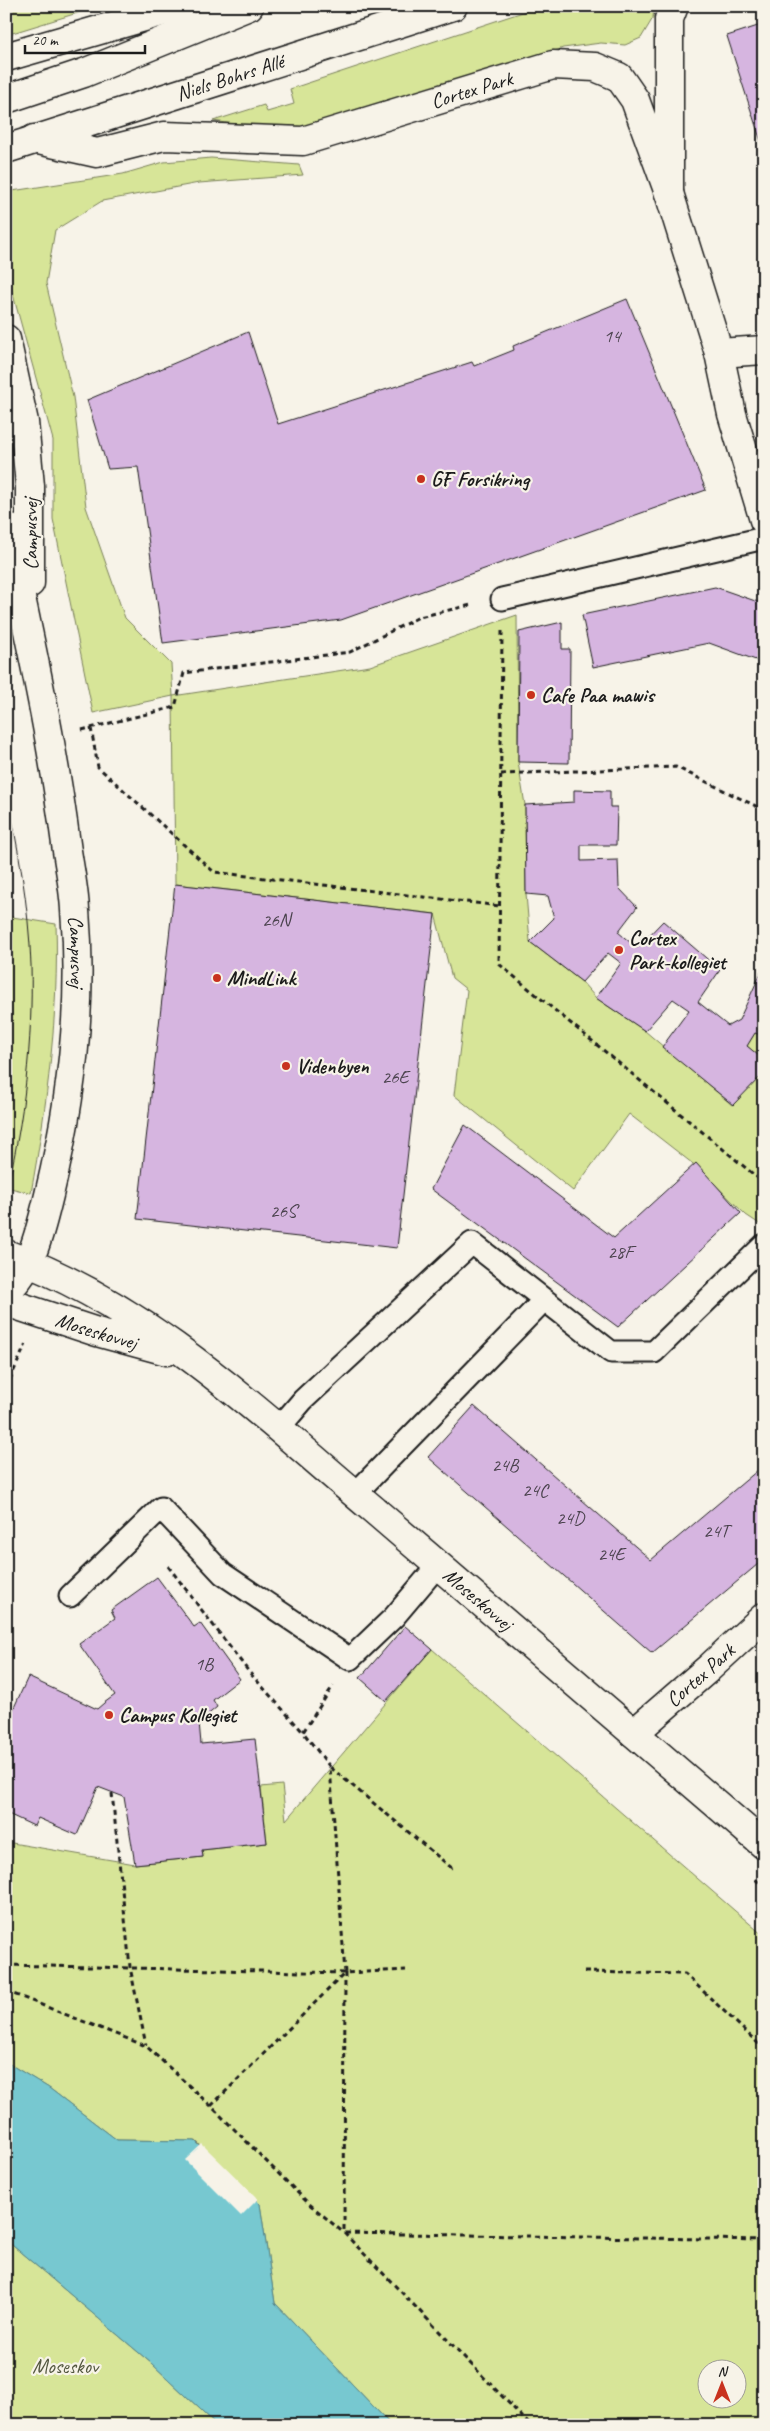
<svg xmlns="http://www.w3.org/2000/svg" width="770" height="2431" viewBox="0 0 770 2431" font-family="Caveat,sans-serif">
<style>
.green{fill:#d7e598;stroke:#7a805a;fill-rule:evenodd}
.water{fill:#77c8d0;stroke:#538388}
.pier{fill:#f7f3e8}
.building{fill:#d6b5e0;stroke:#1c1c1c}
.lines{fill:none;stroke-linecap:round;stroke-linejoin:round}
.service-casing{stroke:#1c1c1c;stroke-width:25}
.minor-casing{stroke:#1c1c1c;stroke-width:31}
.tertiary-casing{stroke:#1c1c1c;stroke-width:31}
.path{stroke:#1c1c1c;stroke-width:3;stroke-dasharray:5 4;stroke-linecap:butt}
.service{stroke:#f7f3e8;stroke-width:21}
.minor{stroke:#f7f3e8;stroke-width:28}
.tertiary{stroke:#f7f3e8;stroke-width:28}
.tram{stroke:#1c1c1c;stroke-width:1}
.poi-dot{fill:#c8321e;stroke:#f7f3e8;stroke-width:2}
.labels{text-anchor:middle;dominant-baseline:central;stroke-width:4.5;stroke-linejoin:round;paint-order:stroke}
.number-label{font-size:19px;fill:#4a424d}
.street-label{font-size:21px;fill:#1c1c1c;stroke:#f7f3e8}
.poi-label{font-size:21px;font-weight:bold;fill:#1c1c1c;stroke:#f7f3e8;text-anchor:start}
.park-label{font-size:21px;fill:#545841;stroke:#f7f3e8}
</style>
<rect width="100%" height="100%" fill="#f7f3e8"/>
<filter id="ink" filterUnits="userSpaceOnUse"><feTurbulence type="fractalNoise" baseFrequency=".02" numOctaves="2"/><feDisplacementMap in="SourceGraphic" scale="10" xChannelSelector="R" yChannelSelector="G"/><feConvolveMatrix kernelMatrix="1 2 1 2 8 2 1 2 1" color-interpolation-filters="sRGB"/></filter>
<g filter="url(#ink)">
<!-- green -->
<g class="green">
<path d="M6 6H100L6 35Z"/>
<path d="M541 6H654L653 18 641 38 625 45 601 43 563 48 336 123C295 132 254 127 213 121L264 105 267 112 294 104 290 89Z"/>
<path d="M211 158 299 165 303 175 199 183 102 201 55 230 46 283 73 397 86 507 125 618 171 664 173 696 370 666 517 615 518 762 525 805 526 894 530 942 582 982 596 998 645 1031 732 1105 764 1073V1227L746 1215 697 1167 629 1114 573 1191 454 1095 467 990 452 978 435 914 175 884 173 696 93 713 53 519V440L6 269V215L12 191 123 174 164 162Z"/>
<path d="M6 916 56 924C59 1014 47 1104 31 1193L6 1187Z"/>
<path d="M755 1033 764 1036V1060L747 1046Z"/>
<path d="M432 1649 764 1936V2425H391L275 2303 260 2204 196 2141 117 2140 49 2088 6 2062V1842L135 1864 203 1857 202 1850 267 1843 261 1787 282 1785 286 1820ZM708 2368H738V2398H708Z"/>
<path d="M6 2240 151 2363 217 2425H6Z"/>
</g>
<!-- water -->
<path class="water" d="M6 2062 49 2088 117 2140 195 2141 260 2204 275 2303 391 2425H217L151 2363 6 2240Z"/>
<!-- pier -->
<path class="pier" d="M202 2144 258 2199 241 2216 185 2160Z"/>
<!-- building -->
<g class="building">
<path d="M764 24V151L727 36Z"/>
<path d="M627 299 706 490 341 620 163 643 138 467 108 469 87 400 248 332 278 424 472 362 474 366 514 350 513 346Z"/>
<path d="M715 587 764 604V663L709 643 593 667 582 615Z"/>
<path d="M562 622V649H570L569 763 518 762 519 632Z"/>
<path d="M574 790 610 791V807H617L616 845H581V861L618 860 619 888 637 907 618 932 637 948 663 921 720 970 698 1002 728 1026 739 1020 764 966V1036L755 1033 747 1046 764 1060V1073L733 1105 662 1047 689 1010 673 999 645 1031 596 998 621 963 608 953 582 982 530 942 554 918 548 896 526 894 525 805 574 802Z"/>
<path d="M175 884 435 914 397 1248 137 1219Z"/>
<path d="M465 1125 614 1238 696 1163 741 1213 618 1327 431 1189Z"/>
<path d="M474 1406 651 1560 764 1465V1559L652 1653 428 1457Z"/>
<path d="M157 1577 194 1627 200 1623 240 1679 213 1700 217 1707 199 1722 201 1744 255 1739 267 1843 202 1850 203 1857 135 1864 124 1797 98 1787 77 1835 38 1818 34 1826 6 1813V1725L28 1677 97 1709 104 1703 115 1695 79 1644 115 1618 111 1610Z"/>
<path d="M405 1626 432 1649 386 1701 360 1678Z"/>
</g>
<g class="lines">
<defs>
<g id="service">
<path d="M502 599 764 538"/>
<path d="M279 1428 303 1400 472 1243 611 1352H654L764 1245"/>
<path d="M355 1494 544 1300"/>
<path d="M70 1596 161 1508 223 1574 350 1659 394 1617 438 1565"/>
</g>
<g id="minor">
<path id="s1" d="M34 139 97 153 164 136 303 141 553 65 595 67 619 77 635 100 669 193 719 353 732 414 764 520"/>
<path d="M719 353 764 350"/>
<path id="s2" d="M6 1254C149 1306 260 1414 374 1510 504 1621 634 1733 764 1845"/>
<path id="s3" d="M6 1302 97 1332 167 1351"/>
<path id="s4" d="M634 1733 709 1668 764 1617"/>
</g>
<g id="tertiary">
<path d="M6 57 182 6"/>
<path d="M6 99 84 73 249 6"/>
<path id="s5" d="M6 149 453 6"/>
<path d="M669 193V19L674 6"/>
<path d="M6 339 24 422 30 486V583"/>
<path id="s6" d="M6 526C28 632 52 737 66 844 69 866 74 888 75 910 83 1004 71 1104 49 1195 42 1223 31 1275 6 1290"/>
</g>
</defs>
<!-- service casing -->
<use href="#service" class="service-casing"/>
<!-- minor casing -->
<use href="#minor" class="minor-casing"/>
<!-- tertiary casing -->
<use href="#tertiary" class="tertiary-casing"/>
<!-- path -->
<g class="path">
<path d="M502 631 499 964 764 1183"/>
<path d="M91 728 98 767 214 872 500 906"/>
<path d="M82 730 175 707 184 673 350 652 419 617 471 605"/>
<path d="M501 774 676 767 764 810"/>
<path d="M6 1388 26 1344"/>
<path d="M168 1566 249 1672 303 1732"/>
<path d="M330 1767 303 1732 333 1686"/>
<path d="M112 1793 130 1967 146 2045"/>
<path d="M755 1879 764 1887"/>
<path d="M6 1965 345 1973 406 1970"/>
<path d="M584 1972 685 1974 764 2049"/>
<path d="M345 1973 344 2233 764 2240"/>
<path d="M6 1991 146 2046 211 2106 308 2203 344 2233 530 2425"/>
<path d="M211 2106 345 1973 330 1767 453 1869"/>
</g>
<!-- service -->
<use href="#service" class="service"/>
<!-- minor -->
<use href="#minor" class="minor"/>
<!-- tertiary -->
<use href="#tertiary" class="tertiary"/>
<!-- tram -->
<g class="tram">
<path d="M6 789C18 847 29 906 31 965 33 1042 24 1120 6 1194"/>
<path d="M6 961V1012"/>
</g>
</g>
</g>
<!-- markers -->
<g class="poi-dot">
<circle cx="421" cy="479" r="5"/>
<circle cx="531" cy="695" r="5"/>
<circle cx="619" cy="950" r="5"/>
<circle cx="217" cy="978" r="5"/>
<circle cx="286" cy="1066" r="5"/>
<circle cx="109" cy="1715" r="5"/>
</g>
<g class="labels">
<!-- number labels -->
<g class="number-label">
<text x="612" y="336">14</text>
<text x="276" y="920">26N</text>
<text x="395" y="1077">26E</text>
<text x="283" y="1211">26S</text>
<text x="620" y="1252">28F</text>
<text x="505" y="1465">24B</text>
<text x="535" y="1490">24C</text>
<text x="570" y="1518">24D</text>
<text x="716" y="1531">24T</text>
<text x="611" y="1554">24E</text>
<text x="204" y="1664">1B</text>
</g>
<!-- street labels -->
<g class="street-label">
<text stroke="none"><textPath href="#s5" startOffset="235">Niels Bohrs Allé</textPath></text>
<text stroke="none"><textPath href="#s1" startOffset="449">Cortex Park</textPath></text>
<text transform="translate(30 534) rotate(-90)">Campusvej</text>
<text stroke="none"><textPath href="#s6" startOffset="432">Campusvej</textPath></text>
<text stroke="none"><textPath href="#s3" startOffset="95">Moseskovvej</textPath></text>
<text stroke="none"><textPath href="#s2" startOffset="588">Moseskovvej</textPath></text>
<text stroke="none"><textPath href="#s4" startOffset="88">Cortex Park</textPath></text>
</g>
<!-- poi labels -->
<g class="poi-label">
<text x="431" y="479">GF Forsikring</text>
<text x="541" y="695">Cafe Paa mawis</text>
<text x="629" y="938">Cortex<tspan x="629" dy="24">Park-kollegiet</tspan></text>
<text x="227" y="978">MindLink</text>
<text x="296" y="1066">Videnbyen</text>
<text x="119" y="1715">Campus Kollegiet</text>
</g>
<!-- park labels -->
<g class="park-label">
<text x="65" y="2366">Moseskov</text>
</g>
</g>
<!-- margin -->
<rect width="770" height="2431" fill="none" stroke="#f7f3e8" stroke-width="25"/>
<rect x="12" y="12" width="745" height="2406" fill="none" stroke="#1c1c1c" stroke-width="2" filter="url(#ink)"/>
<!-- north arrow -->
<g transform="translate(722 2384)"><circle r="24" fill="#f7f3e8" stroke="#9f9d96"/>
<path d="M0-4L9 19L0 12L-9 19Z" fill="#c8321e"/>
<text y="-8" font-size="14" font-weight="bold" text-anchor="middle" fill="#1c1c1c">N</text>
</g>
<!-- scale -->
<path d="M25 45v8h120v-8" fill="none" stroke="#1c1c1c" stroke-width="2.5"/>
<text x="32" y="45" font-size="15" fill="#1c1c1c" stroke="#f7f3e8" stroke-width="4" paint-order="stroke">20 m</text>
</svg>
